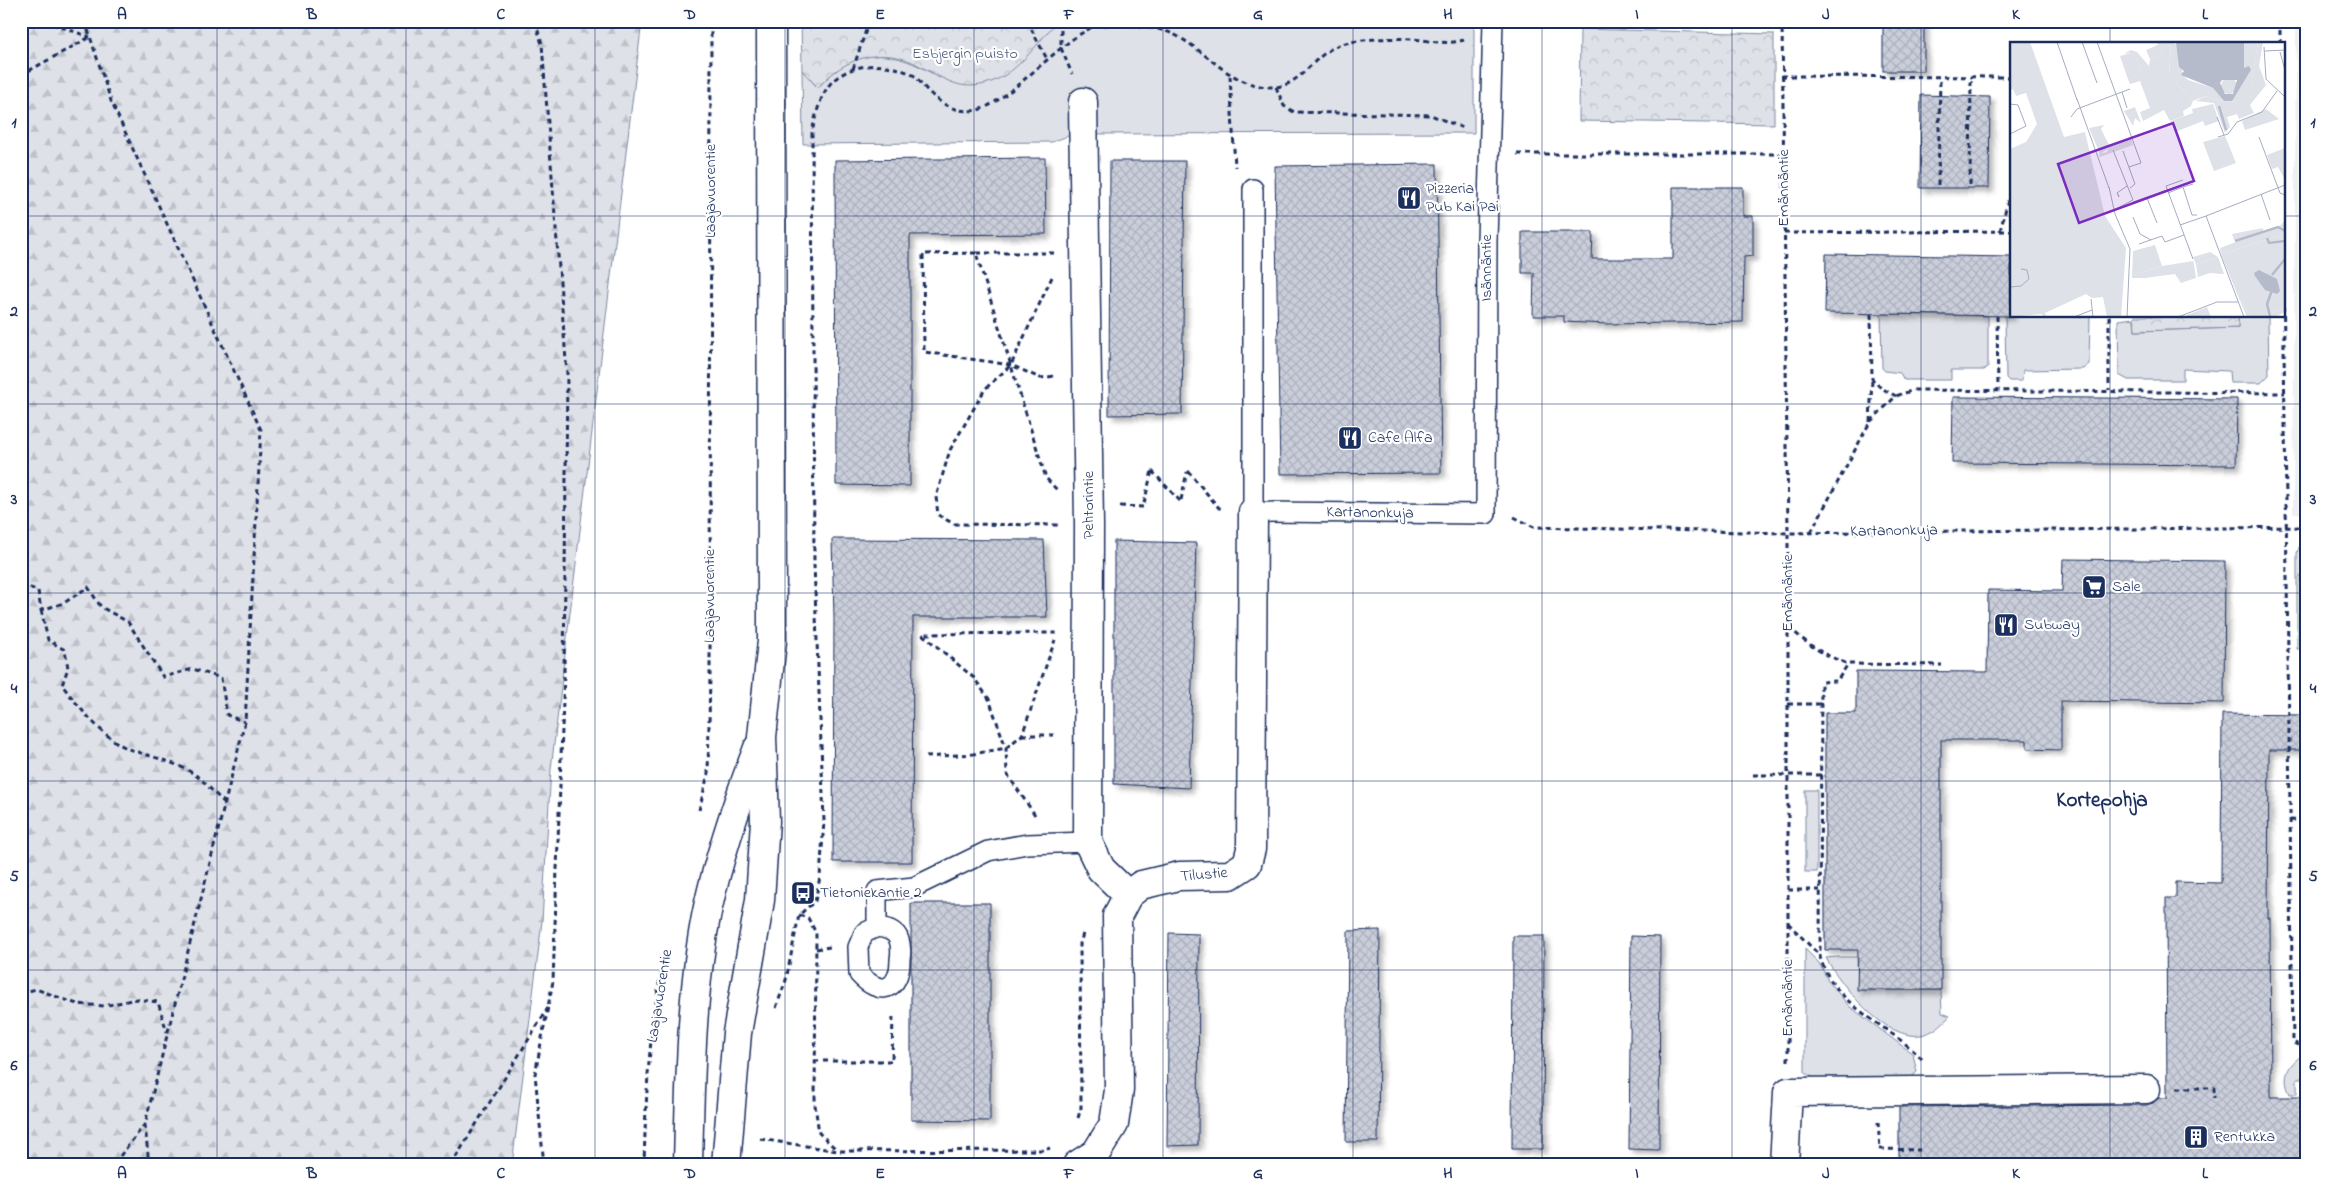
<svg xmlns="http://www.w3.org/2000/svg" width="2327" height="1186" viewBox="0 0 2327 1186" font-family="'Indie Flower',sans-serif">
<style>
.built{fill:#eff0f4}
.grass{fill:#dee1e7;stroke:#7c88a2}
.forest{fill:url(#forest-firs);stroke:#7c88a2}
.park{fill:url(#park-crowns);stroke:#7c88a2}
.building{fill:url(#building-cross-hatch);stroke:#1b2f5e;filter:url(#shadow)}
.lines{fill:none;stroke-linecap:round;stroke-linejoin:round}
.service-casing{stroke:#1b2f5e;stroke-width:22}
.minor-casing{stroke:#1b2f5e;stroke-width:31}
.secondary-casing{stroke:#1b2f5e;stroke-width:31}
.path{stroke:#1b2f5e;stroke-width:3;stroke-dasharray:5 4;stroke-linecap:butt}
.service{stroke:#fff;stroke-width:19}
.minor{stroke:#fff;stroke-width:28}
.secondary{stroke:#fff;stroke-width:28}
.grid{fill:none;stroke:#1b2f5e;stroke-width:1;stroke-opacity:0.55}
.labels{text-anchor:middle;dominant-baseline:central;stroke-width:4.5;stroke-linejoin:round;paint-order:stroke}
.park-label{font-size:16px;fill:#4c5c80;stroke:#fff}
.street-label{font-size:16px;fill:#1b2f5e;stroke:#fff}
.poi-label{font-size:16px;fill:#1b2f5e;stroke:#fff;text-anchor:start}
.district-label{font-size:21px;font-weight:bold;fill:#1b2f5e;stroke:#fff}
.inset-river{fill:none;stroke:#b5bbca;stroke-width:2.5}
.inset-road{fill:none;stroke:#a4acbf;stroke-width:1}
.view{fill:#7b2cbf;fill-opacity:0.15;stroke:#7b2cbf;stroke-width:2.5}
.inset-edge{fill:none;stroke:#1b2f5e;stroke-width:2.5}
.neatline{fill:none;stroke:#1b2f5e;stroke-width:2}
.grid-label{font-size:16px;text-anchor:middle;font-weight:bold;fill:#1b2f5e}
</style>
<defs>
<pattern id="forest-firs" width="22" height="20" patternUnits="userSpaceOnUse" patternTransform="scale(1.25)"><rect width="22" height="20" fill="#dee1e7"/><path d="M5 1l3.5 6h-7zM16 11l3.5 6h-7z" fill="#bec1c9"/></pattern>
<pattern id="park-crowns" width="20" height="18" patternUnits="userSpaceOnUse" patternTransform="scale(1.25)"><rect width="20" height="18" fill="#dee1e7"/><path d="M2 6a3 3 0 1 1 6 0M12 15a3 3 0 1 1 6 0" fill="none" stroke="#bec1c9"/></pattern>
<pattern id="building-cross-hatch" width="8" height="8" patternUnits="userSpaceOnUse" patternTransform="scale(1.25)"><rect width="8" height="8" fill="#caceda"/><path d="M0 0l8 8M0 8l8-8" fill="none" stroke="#adb1be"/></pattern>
<filter id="shadow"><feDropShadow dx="4.5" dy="4.5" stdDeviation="2.5" flood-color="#0004"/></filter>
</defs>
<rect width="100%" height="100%" fill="#fff"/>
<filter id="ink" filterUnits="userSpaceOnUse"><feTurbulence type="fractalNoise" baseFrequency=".02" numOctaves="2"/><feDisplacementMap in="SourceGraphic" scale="10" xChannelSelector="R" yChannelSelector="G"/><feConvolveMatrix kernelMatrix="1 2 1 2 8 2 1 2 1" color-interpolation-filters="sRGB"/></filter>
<g filter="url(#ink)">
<!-- built -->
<path class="built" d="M2296 21H2306V514L2293 513Z"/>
<!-- grass -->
<g class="grass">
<path d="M1053 21H1474V133L1073 134 1052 142 803 144 802 70 818 88C855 44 896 49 939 78L1053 26Z"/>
<path d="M1881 314 1988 316V367L1984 370H1951V380H1904L1900 373 1885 371 1882 368Z"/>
<path d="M2005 316H2090L2089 364 2083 369 2023 370 2022 381H2009L2006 378Z"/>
<path d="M2238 316H2268L2269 375 2261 383H2230L2229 371 2183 369V380H2128L2119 375 2118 320 2134 318 2135 331 2238 328Z"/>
<path d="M2306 542V576H2300V649H2297V553L2300 545Z"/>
<rect x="1805" y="790" width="12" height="82"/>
<path d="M1805 949 1819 963 1829 982 1849 1006 1913 1054 1917 1072 1907 1081H1820L1805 1073Z"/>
<path d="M1838 957H1857L1858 990H1941L1942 1013 1950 1016C1942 1024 1933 1033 1921 1035 1885 1041 1841 985 1826 958Z"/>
<path d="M2300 1057 2306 1060V1078H2297V1094H2290C2282 1079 2287 1066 2300 1057Z"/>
</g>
<!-- forest -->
<path class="forest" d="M21 21H642L551 769 542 921 512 1165H21Z"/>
<!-- park -->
<g class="park">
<path d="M801 21H1053V26C1035 46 1017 73 991 82 961 93 945 79 920 66 884 45 843 57 818 88L802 70Z"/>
<path d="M1580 29 1774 34V124L1579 121Z"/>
<path d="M2134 316H2238V328L2135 331Z"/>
</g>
<!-- building -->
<g class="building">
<rect x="1883" y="21" width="41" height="50"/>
<path d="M1921 95 1990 97 1989 188H1920Z"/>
<path d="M1045 158 1046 234 910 235V486L836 485 835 160Z"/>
<path d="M1110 161H1185L1182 414 1109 415Z"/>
<path d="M1437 164 1441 473 1280 474 1275 166Z"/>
<path d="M1673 187H1743V216H1753V256L1744 257 1743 322 1607 324 1564 322V316H1533L1534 273H1522V232H1593L1592 259H1673Z"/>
<path d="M1826 254 2011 257V316L1825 313Z"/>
<path d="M1953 397 2237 399 2236 465 1952 463Z"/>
<path d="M832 539 1044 540 1047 617H913L912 862H833L834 617Z"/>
<path d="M1114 541 1196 543 1189 788 1114 784Z"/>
<path d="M2063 559 2225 561 2224 703 2061 701V750L2027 749V740H1941V990H1857L1858 950H1825V713H1856V671L1987 672 1988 590 2062 591Z"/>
<path d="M2222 714 2306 715V750H2269L2268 918H2270L2271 1097H2306V1165H1899V1107L2146 1105 2153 1103 2159 1098H2167L2166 898H2176V882L2221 883Z"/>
<path d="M911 903H990V1121L911 1120Z"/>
<path d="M1380 930 1378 1142H1346L1348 931Z"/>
<path d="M1169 933 1199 934 1198 1145 1167 1146Z"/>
<path d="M1513 936H1544L1543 1149H1512Z"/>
<path d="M1631 936 1660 937 1659 1150 1629 1149Z"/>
</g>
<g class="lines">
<defs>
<g id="service">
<path d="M1253 189V512L1486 514 1487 241 1493 21"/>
<path d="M877 927 864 933 858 947 859 974C880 997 900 991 900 959 901 954 901 945 899 940 896 930 886 928 877 927V891L914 887 988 851 1027 844 1088 842"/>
</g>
<g id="minor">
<path d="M1083 102 1089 525 1088 842 1101 869 1128 895"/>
<path d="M1077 1165 1096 1153 1114 1124 1119 1090 1117 916 1128 895 1141 885 1179 876 1230 875 1247 864 1251 849 1253 512"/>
<path d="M1784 1165 1788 1092 2146 1089"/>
</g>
<g id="secondary">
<path d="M688 1165C690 1084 691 986 708 907 720 853 738 800 758 748"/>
<path d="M726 1165 737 1033 760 900 765 821 762 737 772 641 771 21"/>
</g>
</defs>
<!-- service casing -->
<use href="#service" class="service-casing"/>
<!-- minor casing -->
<use href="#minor" class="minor-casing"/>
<!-- secondary casing -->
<use href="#secondary" class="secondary-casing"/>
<!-- path -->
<g class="path">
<path d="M44 21 90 37"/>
<path d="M85 21 111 101 261 430 245 722 145 1124 113 1165"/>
<path d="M535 21 542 44 567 374 564 673 553 981 535 1074 544 1165"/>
<path d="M1027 21 1047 59"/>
<path d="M1061 21V48L1072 74"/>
<path d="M1782 21 1788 533V1061"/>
<path d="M2280 21V44"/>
<path d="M853 69 869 21"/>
<path d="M21 75 90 37"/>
<path d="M1230 76 1235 167"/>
<path d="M1781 76 2011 77"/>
<path d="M1276 87 1284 106 1294 112 1431 115 1463 128"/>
<path d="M1517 154H1784"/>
<path d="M1938 185 1940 77"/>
<path d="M1970 185 1971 77"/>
<path d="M2000 231 2011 189"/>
<path d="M1784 233 2011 231"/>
<path d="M976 253 923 254 924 352 1011 365 1040 378 1055 376"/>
<path d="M1054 253H976L1046 478 1057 490"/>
<path d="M2283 270 2293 1042 2306 1049"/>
<path d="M1052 277 1011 365 985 389 950 450 936 497 938 515 954 524 1058 525"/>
<path d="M1871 314 1872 379 1881 388 1896 396"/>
<path d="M1997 316 1998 390"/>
<path d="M2109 316V390"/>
<path d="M1870 422 1872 379"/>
<path d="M1152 471 1180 501"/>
<path d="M1188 471 1219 508H1221"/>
<path d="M1181 500 1187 472"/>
<path d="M1120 506 1143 507 1152 471"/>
<path d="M1514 517 1534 527 1788 533 2306 527"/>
<path d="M1811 532 1870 422 1896 396 1914 390 2285 393"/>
<path d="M21 586H26L38 591 41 610 64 603 88 587 101 607 128 622 163 677 193 669 221 678 227 715 245 722"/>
<path d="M41 610 48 640 65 650 68 668 62 685C78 706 104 739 129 749 151 757 174 761 194 774 205 781 214 794 225 803"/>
<path d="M1789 627C1809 646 1822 654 1848 664"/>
<path d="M1788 704H1821"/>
<path d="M1022 735H1056"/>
<path d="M926 757 973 754 1006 748 1022 735 1055 640"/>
<path d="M1753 775H1821"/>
<path d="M699 810 708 774 710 675 711 21"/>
<path d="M1035 815 1007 774 1006 748 989 699 974 678 922 634 1057 633"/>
<path d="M2290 820 2306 821"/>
<path d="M1788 890H1820"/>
<path d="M799 915 808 918 816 933 815 1105 819 1133 837 1150"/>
<path d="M1788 923 1820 956"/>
<path d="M816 949 830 947"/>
<path d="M21 993 36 989 77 1004 104 1006 136 999 158 1002 167 1032"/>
<path d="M776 1008 786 980 799 915 815 901 820 877 824 821 814 564 812 133C815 117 821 91 834 80 856 61 889 62 913 75 918 78 922 85 926 89 940 104 956 114 977 110 1002 106 1054 49 1082 33 1086 31 1091 27 1095 26 1106 24 1119 25 1130 25 1145 27 1161 28 1175 35 1210 53 1231 88 1275 87 1301 86 1315 52 1342 44 1365 38 1391 38 1414 39 1431 41 1448 45 1464 40"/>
<path d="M1922 1059C1889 1024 1835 1008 1820 957L1821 682 1837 681 1848 664 1942 665"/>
<path d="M814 1061H892L893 1014"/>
<path d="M2177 1088H2214V1098"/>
<path d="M1078 1118 1081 1108 1080 944 1084 930"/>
<path d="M1878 1122 1880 1149 1920 1150"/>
<path d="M145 1125 149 1165"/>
<path d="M760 1139 838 1151 1045 1150 1050 1148"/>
<path d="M451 1165 548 1008"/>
<path d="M644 1165C646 1094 649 1021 666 952"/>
</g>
<!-- service -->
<use href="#service" class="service"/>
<!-- minor -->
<use href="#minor" class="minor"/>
<!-- secondary -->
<use href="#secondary" class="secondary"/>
</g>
</g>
<!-- grid -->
<path class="grid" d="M217 21V1165M406 21V1165M595 21V1165M785 21V1165M974 21V1165M1163 21V1165M1353 21V1165M1542 21V1165M1732 21V1165M1921 21V1165M2110 21V44M21 216H2011M2283 216H2306M2110 316V1165M21 404H2306M21 593H2306M21 781H2306M21 970H2306"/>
<!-- icons -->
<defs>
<symbol id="restaurant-square" viewBox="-11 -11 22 22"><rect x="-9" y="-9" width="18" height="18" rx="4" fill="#1b2f5e" stroke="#fff"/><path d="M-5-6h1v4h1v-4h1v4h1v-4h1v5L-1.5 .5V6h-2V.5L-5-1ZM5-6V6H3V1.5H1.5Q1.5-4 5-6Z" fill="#fff"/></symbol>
<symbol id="supermarket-square" viewBox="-11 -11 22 22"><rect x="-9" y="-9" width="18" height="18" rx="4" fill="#1b2f5e" stroke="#fff"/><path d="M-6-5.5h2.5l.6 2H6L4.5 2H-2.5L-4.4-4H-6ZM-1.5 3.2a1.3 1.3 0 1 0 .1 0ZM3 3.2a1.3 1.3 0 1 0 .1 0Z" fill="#fff"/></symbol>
<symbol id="bus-square" viewBox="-11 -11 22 22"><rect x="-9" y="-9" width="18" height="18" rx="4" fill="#1b2f5e" stroke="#fff"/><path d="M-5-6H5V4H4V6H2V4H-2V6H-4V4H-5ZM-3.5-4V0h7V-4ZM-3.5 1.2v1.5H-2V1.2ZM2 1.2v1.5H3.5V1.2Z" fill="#fff"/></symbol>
<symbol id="building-square" viewBox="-11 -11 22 22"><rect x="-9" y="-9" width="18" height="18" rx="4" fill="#1b2f5e" stroke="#fff"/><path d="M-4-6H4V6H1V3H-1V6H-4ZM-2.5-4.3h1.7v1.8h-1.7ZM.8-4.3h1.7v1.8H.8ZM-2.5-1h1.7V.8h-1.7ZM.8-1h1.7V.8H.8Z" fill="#fff"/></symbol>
</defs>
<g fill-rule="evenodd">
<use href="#restaurant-square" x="1395" y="184" width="28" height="28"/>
<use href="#restaurant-square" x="1336" y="424" width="28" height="28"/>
<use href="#supermarket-square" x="2080" y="573" width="28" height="28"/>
<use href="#restaurant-square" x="1992" y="611" width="28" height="28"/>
<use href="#bus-square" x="789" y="879" width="28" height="28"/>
<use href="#building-square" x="2182" y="1123" width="28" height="28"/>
</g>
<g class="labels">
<!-- park labels -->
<g class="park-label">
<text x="965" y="54">Esbjergin puisto</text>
</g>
<!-- street labels -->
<g class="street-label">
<text transform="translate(1784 188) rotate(-90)">Emännäntie</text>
<text transform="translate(711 191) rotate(-90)">Laajavuorentie</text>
<text transform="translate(1487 268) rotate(-90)">Isännäntie</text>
<text transform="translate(1089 505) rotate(-90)">Pehtorintie</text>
<text transform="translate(1370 513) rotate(1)">Kartanonkuja</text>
<text transform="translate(1894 531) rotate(-1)">Kartanonkuja</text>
<text transform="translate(1788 593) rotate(-90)">Emännäntie</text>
<text transform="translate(710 596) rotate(-90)">Laajavuorentie</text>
<text transform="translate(1204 875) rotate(-5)">Tilustie</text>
<text transform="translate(660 996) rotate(-81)">Laajavuorentie</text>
<text transform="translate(1788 998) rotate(-90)">Emännäntie</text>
</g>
<!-- poi labels -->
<g class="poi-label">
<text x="1426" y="189">Pizzeria<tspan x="1426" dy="18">Pub Kai Pai</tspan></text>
<text x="1368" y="438">Cafe Alfa</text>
<text x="2112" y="587">Sale</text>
<text x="2024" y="625">Subway</text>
<text x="820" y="893">Tietoniekantie 2</text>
<text x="2214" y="1137">Rentukka</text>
</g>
<!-- district labels -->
<g class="district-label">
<text x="2102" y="801">Kortepohja</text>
</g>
</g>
<!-- overview -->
<g transform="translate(2010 42)">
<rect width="275" height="275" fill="#fff"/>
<path d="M150 2 154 11 140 17 136 8ZM121 96 123 103 90 115 89 112 97 110 100 103ZM275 178V192L211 212 210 206 271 183ZM200 210 208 215 186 222 183 215ZM183 219 184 223 167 229 135 236H122V233L152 224ZM228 254 240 273H258L275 264V270L265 275H237Z" fill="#dee1e7"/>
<path d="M0 0H20L54 95 75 90 95 174 116 206 111 275H97L93 255 82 256 76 252 35 271 36 275 31 272 0 275V107L16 100 27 82 16 51 6 54 3 47 0 48ZM146 0H161L159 33 183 59 181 64 173 69 174 74 160 79 154 68 133 79 130 70 140 66 130 39 120 42 119 40 132 25 122 11 114 12 121 8 127 10 139 24 140 17 154 11ZM248 0H253L249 24 256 43 240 63 244 71 229 77 227 72 217 75 220 85 215 91 204 61 186 59 195 54 214 60 228 59 241 43ZM125 65 131 81 125 76 123 84 114 69ZM256 67 269 77 235 88 232 79ZM215 94 226 121 204 129 193 100ZM253 186V190L233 198H224L222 192ZM275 192V264L258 273H240L228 254 211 212ZM145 203 152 224 122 233 123 209ZM208 215 214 232 200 231 188 235 186 222ZM184 223 186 236 171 241 165 232 135 236ZM197 265 201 275H177V273Z" fill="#dee1e7"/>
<path d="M161 0 168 3 173 33 178 38 203 46 214 59 226 52 241 28 234 26V0H248L241 44 228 59 214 60 195 54 183 59 159 33ZM211 44a8 8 0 1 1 16 0a8 8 0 1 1-16 0Z" fill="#dee1e7"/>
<path d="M122 11 132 25 119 40 110 14ZM203 62 209 79 195 84 193 79 165 90 161 79 183 71 182 67ZM94 83 91 87 100 105 90 112 79 86ZM275 106V135L274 136 268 125 262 127 257 113Z" fill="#dee1e7"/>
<path d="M166 0H234V26L239 24 241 28 222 59H214L203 46 171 33 174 29 169 25ZM212 38H227L223 52H215L210 41ZM249 228 267 237 270 249 267 252 255 248 245 234 244 231Z" fill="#b5bbca" fill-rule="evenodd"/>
<path class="inset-river" d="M209 64 216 88M257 196 259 201 275 199M225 199 268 185 275 189M262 233 275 217M260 274 257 262 262 248"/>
<path class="inset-road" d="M47 0 67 58M72 0 87 41M87 0 131 121 119 125M254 5 256 37 275 55M255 9 275 8M270 10 275 28M112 50 117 66M67 57 99 146M0 62 8 63 16 84 0 92M61 75 67 67 120 47M207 75 214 93M208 95 218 92 227 80 252 70 267 49M249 95 270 151 275 153M103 108 123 158 104 168M113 109 125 142 120 146M173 138 156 144 183 217M183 142 173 145 182 173H187M99 145 105 172 120 207 117 275M158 151 173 145M108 152 109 155 107 151 117 144M251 152 260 178M137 156 147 181M123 160 157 148M123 175 130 192 141 198M170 183 196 174M129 202 152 194 155 200 174 193M0 245 11 244 19 237 17 228 11 227M81 257 83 275M64 275 82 268M168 275 207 260H228M234 275 196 174 275 143"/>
<path class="view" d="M163 81 184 139 69 181 48 122Z"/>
<rect width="275" height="275" class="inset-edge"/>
</g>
<!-- margin -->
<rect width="2327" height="1186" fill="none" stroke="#fff" stroke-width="55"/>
<rect x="28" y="28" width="2272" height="1130" class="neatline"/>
<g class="grid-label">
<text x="122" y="19">A</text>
<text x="312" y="19">B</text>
<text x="501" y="19">C</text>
<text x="690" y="19">D</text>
<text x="880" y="19">E</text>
<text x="1069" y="19">F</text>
<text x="1258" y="19">G</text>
<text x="1448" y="19">H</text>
<text x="1637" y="19">I</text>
<text x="1826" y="19">J</text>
<text x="2016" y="19">K</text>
<text x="2205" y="19">L</text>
<text x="14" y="127">1</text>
<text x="2313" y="127">1</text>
<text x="14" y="316">2</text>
<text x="2313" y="316">2</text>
<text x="14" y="504">3</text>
<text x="2313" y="504">3</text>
<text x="14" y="693">4</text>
<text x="2313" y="693">4</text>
<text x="14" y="881">5</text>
<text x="2313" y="881">5</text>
<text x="14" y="1070">6</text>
<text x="2313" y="1070">6</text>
<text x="122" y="1178">A</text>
<text x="312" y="1178">B</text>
<text x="501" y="1178">C</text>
<text x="690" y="1178">D</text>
<text x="880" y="1178">E</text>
<text x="1069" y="1178">F</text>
<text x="1258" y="1178">G</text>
<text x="1448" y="1178">H</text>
<text x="1637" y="1178">I</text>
<text x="1826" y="1178">J</text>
<text x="2016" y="1178">K</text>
<text x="2205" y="1178">L</text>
</g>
</svg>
